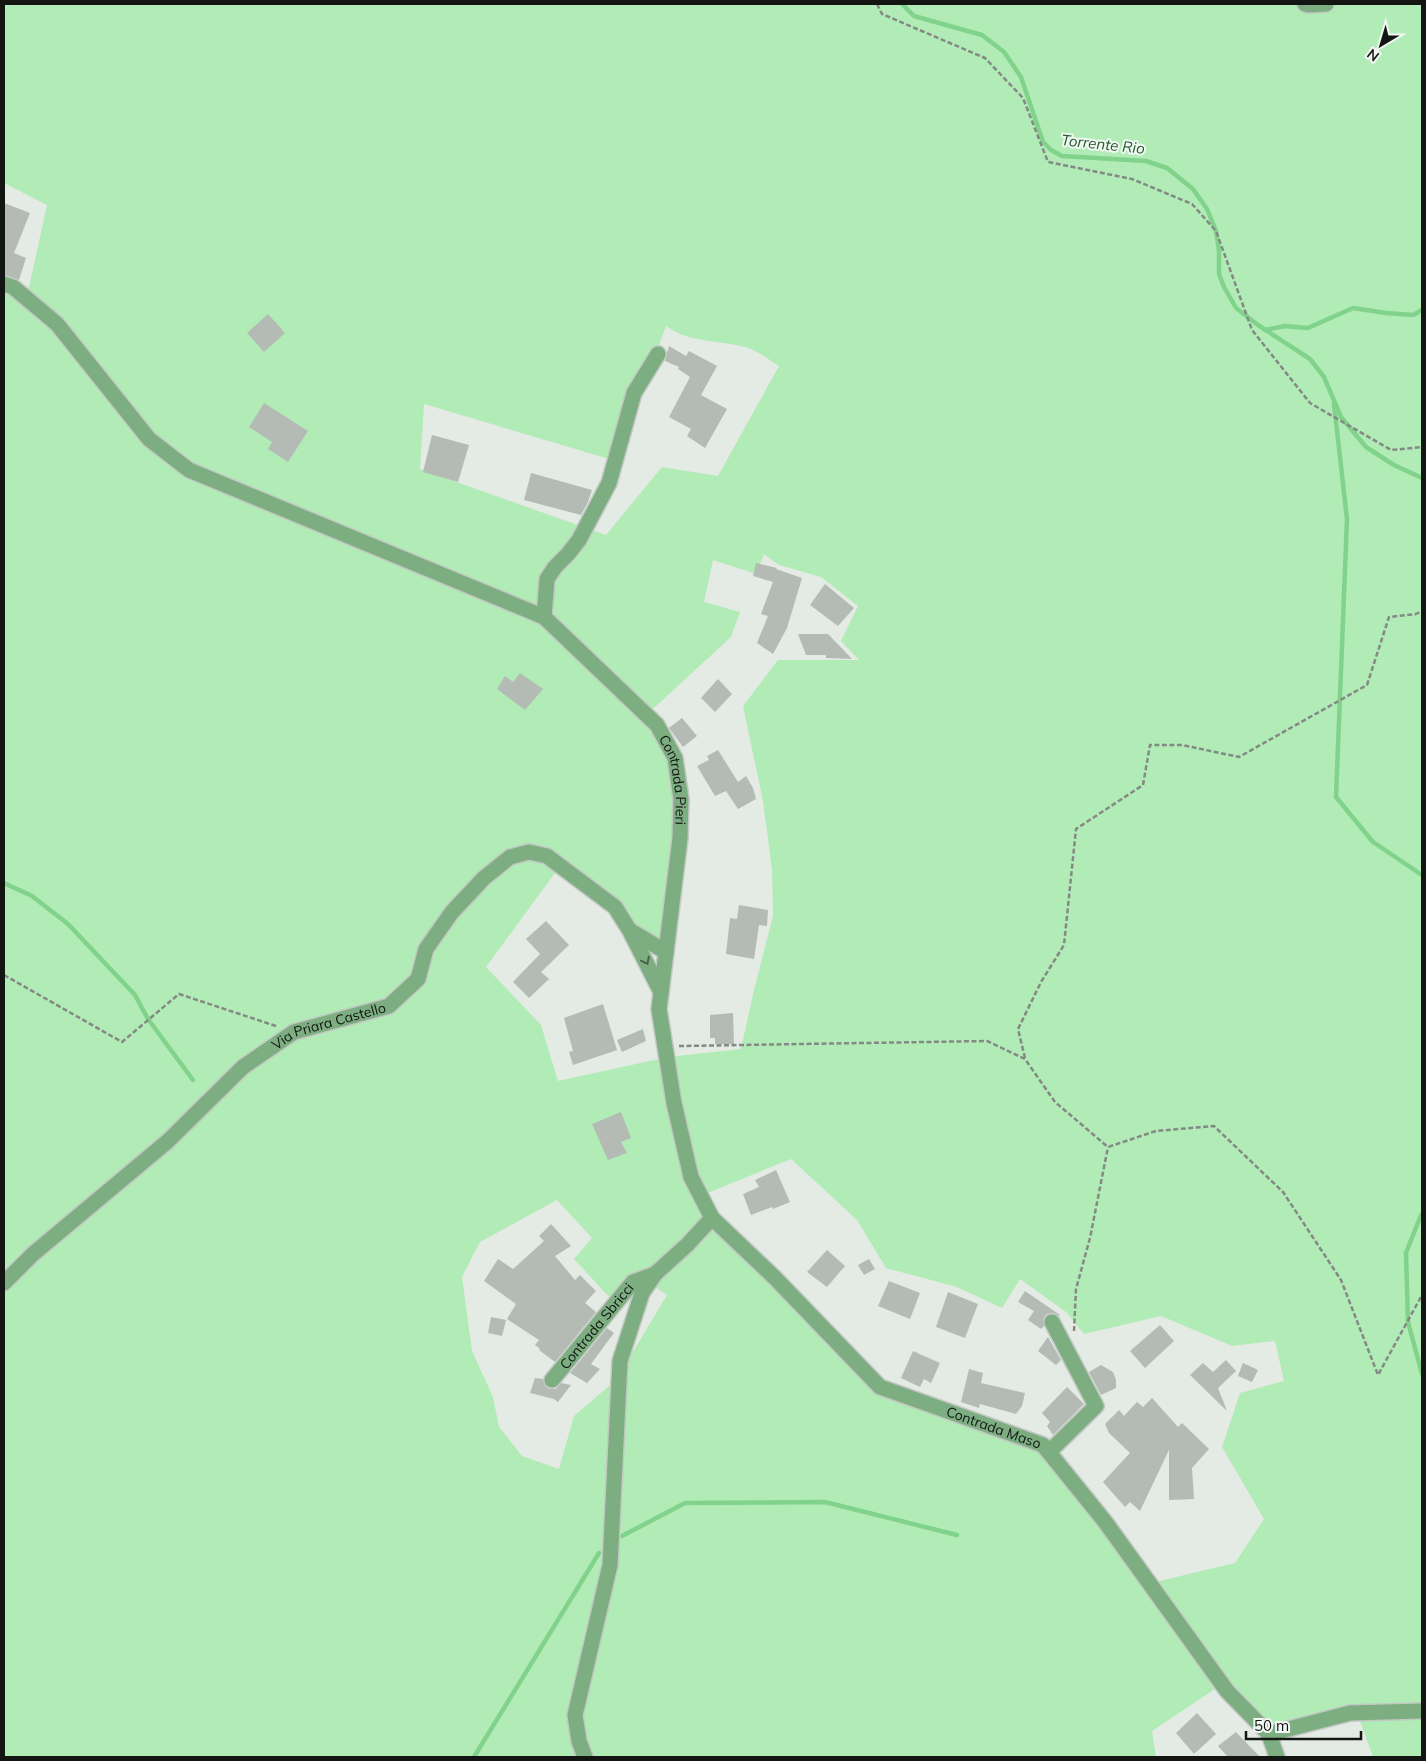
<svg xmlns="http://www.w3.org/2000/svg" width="1426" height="1761" viewBox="0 0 1426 1761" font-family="Mulish,sans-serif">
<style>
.green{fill:#b1ecb6;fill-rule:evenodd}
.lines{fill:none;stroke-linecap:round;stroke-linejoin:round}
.stream{stroke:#81d28b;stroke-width:4.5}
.building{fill:#b4bab4}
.minor-casing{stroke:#c3c8c3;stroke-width:18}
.path{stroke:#858985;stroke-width:2.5;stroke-dasharray:5 2.5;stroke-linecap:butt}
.minor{stroke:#7cae81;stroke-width:15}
.oneway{stroke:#48624a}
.labels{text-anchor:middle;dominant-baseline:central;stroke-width:4;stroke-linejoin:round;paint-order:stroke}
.street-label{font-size:14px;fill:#131513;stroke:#f1f7f2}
.water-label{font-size:15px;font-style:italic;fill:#205729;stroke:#f1f7f2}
</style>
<rect width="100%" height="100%" fill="#e4eae4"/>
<!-- green -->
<path class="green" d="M4 4H1422V1757H1373L1357 1713 1283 1732 1259 1727 1221 1685 1152 1731 1156 1757H4V292L26 301 47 205 4 183ZM666 326C689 343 719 340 745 347 757 350 769 360 779 366L718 476 662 467 606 535 420 469 424 404 616 461ZM764 554 779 565 821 577 858 606 841 641 859 660H778L743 706 763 801 772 870 773 916 754 990 741 1049 668 1057 558 1081 541 1025 486 967 563 862 648 955 667 938 680 786 668 746 644 717 731 637 740 612 704 602 713 560 756 574ZM791 1159 857 1220 886 1268 957 1287 1002 1308 1020 1279 1066 1312 1084 1334 1161 1316 1232 1346 1275 1341 1284 1381 1240 1393 1222 1447 1264 1519 1235 1563 1147 1584 1040 1446 872 1386 698 1197ZM557 1200 592 1238 574 1259 611 1299 642 1278 667 1295 616 1380 574 1416 559 1469 522 1456 499 1427 493 1397 472 1351 462 1277 480 1242Z"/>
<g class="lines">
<!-- stream -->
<g class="stream">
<path d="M902 4 914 16 982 35 1004 52 1021 77 1043 142 1051 150 1062 156 1146 161 1167 168 1193 189 1207 209 1216 231 1219 250V274L1224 287 1236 308 1258 325 1310 359 1324 377 1341 417 1366 447 1394 465 1422 478"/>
<path d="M1265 330 1285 326 1308 328 1353 308 1386 313 1413 315 1422 310"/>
<path d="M1334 404 1347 519 1336 797 1373 842 1422 875"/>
<path d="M4 883 32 896 68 924 135 995 148 1019 193 1080"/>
<path d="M1421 1215 1406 1253 1408 1322 1422 1374"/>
<path d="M622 1536 685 1503 825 1502 957 1535"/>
<path d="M474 1757 599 1553"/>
</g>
</g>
<!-- building -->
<g class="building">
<path d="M4 203 30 213 14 253 26 258 19 280 4 275Z"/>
<path d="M268 314 285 333 264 352 247 333Z"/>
<path d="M669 346 686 356 689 351 717 366 701 395 727 409 705 448 687 436 691 429 669 417 690 377 678 369 679 367 665 361Z"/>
<path d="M264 403 308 431 288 462 268 449 272 442 249 427Z"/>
<path d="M432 435 469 445 458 482 423 472Z"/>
<path d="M531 473 592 490 588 502 581 515 524 500Z"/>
<path d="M756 563 777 568 776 569 802 578 787 628 773 654 757 643 768 616 761 614 773 582 753 576Z"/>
<path d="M825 584 854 608 838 626 810 605Z"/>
<path d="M798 634H828L852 659 826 658V655H806Z"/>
<path d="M520 673 543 689 525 710 497 689 505 676 513 682Z"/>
<path d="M718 679 732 694 715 712 701 698Z"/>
<path d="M682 718 697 736 683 747 669 728Z"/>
<path d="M718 750 738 782 746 776 753 788 756 799 738 809 726 791 715 796 697 766 709 760 707 756Z"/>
<path d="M739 905 768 910 767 926 759 925 754 959 726 954 730 918 737 919Z"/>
<path d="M546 921 569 945 541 972 549 979 529 998 513 982 540 954 526 939Z"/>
<path d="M603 1004 617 1050 573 1065 569 1052 573 1051 564 1018Z"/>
<path d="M733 1013 734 1044H715V1038H710V1015Z"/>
<path d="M643 1029 646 1041 622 1052 617 1040Z"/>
<path d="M621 1112 631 1138 621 1142 627 1153 608 1160 592 1124Z"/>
<path d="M776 1170 790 1202 773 1209 772 1207 751 1215 743 1194 759 1187 755 1180Z"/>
<path d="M551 1224 571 1246 555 1256 575 1280 580 1275 596 1291 585 1303 596 1312 555 1362 539 1350 540 1349 535 1345 539 1340 507 1319 516 1304 484 1281 498 1259 513 1269 544 1241 539 1236Z"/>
<path d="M827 1250 845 1266 827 1287 807 1272Z"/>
<path d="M869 1259 875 1269 864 1275 858 1265Z"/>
<path d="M889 1281 920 1293 910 1319 878 1306Z"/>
<path d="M1025 1291 1060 1315 1059 1316 1053 1313 1047 1314 1044 1317V1326L1041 1329 1028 1320 1034 1311 1018 1302Z"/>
<path d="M948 1292 978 1304 965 1338 936 1327Z"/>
<path d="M491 1317 506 1320 502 1336 488 1333Z"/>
<path d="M1160 1325 1174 1341 1145 1368 1130 1351Z"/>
<path d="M607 1328 614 1333 591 1364 600 1369 587 1383 570 1373Z"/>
<path d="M1048 1337 1061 1360 1056 1365 1038 1351Z"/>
<path d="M913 1351 940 1363 931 1383 924 1379 920 1387 901 1378Z"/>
<path d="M1226 1360 1236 1371 1218 1388 1227 1411 1190 1375 1203 1363 1213 1372Z"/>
<path d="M1243 1363 1258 1370 1252 1382 1238 1376Z"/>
<path d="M1101 1365 1113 1372 1116 1380V1388L1101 1395 1089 1372Z"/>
<path d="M969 1369 983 1373 981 1383 1025 1393 1022 1406 1016 1414 980 1404 979 1408 961 1402Z"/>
<path d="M535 1378 543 1379 546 1387 550 1389H556L561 1383 571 1385 558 1402 554 1399 530 1393Z"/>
<path d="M1067 1387 1084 1404 1053 1435 1047 1426 1050 1422 1042 1413Z"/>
<path d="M1152 1398 1178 1427 1182 1423 1209 1449 1192 1468 1194 1499 1169 1500V1450L1140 1511 1130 1502 1125 1507 1103 1482 1130 1453 1109 1433 1105 1424 1119 1410 1124 1416 1137 1402 1143 1407Z"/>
<path d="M1197 1713 1216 1734 1194 1754 1176 1733Z"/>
<path d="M1236 1732 1260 1757H1228L1218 1746Z"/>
</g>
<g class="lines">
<defs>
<g id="minor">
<path d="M1305 4 1308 5 1326 4"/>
<path id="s1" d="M4 284 13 287 57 324 149 439 189 470 544 617 657 725 675 758 681 799 680 838 659 1009 674 1103 691 1177 712 1218 774 1277 880 1387 1043 1445 1106 1523 1227 1691 1269 1734 1277 1757"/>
<path d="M544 617 547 579 555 567 568 554 579 540 609 483 634 393 658 354"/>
<path d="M631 931 666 952"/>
<path id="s2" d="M4 1283 33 1254 168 1141 243 1067 294 1032 389 1006 418 979 426 949 452 912 484 878 510 857 529 852 547 856 615 907 630 931 661 992"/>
<path id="s3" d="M552 1380 633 1282 655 1274 687 1245 712 1218"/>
<path d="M1049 1452 1096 1406 1052 1322"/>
<path d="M1269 1734 1350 1713 1422 1711"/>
<path d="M585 1757 579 1741 575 1715 610 1565 620 1361 642 1293 655 1274"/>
</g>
</defs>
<!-- minor casing -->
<use href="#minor" class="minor-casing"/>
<!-- path -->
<g class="path">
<path d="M877 4 882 14 985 58 1023 98 1048 162 1132 179 1192 204 1216 231 1252 330 1310 403 1391 450 1422 447"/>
<path d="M4 975 122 1042 179 994 276 1026"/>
<path d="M679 1046 987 1041 1025 1059 1055 1102 1108 1147 1156 1131 1214 1126 1283 1192 1341 1280 1378 1375 1422 1295"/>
<path d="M1025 1058 1018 1029 1041 982 1064 945 1076 829 1143 785 1150 745H1182L1239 757 1367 685 1389 617 1416 614 1422 611"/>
<path d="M1074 1331 1076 1289 1090 1238 1108 1147"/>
</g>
<!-- minor -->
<use href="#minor" class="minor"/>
</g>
<!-- one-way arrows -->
<defs><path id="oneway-chevron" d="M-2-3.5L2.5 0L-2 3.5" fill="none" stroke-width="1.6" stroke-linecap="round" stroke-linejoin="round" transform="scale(1.25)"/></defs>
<use class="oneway" href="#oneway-chevron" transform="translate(646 961) rotate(64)"/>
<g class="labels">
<!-- street labels -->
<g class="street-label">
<text stroke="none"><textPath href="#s1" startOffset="864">Contrada Pieri</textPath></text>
<text stroke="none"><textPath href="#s2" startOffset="419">Via Priara Castello</textPath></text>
<text stroke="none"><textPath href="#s3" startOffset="70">Contrada Sbricci</textPath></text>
<text stroke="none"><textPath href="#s1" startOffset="1672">Contrada Maso</textPath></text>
</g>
<!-- water labels -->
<g class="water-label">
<text transform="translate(1103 144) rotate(6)">Torrente Rio</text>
</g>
</g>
<!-- border -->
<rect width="1426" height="1761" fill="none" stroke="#131513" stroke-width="10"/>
<!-- north arrow -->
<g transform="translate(1381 45) rotate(218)" stroke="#f1f7f2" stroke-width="4" paint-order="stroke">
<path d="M0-4L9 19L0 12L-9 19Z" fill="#131513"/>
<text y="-8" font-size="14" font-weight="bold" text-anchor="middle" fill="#131513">N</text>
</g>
<!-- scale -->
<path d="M1246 1731v8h115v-8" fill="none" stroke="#131513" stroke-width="2.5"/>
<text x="1254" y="1731" font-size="15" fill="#131513" stroke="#f1f7f2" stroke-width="4" paint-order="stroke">50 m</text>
</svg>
